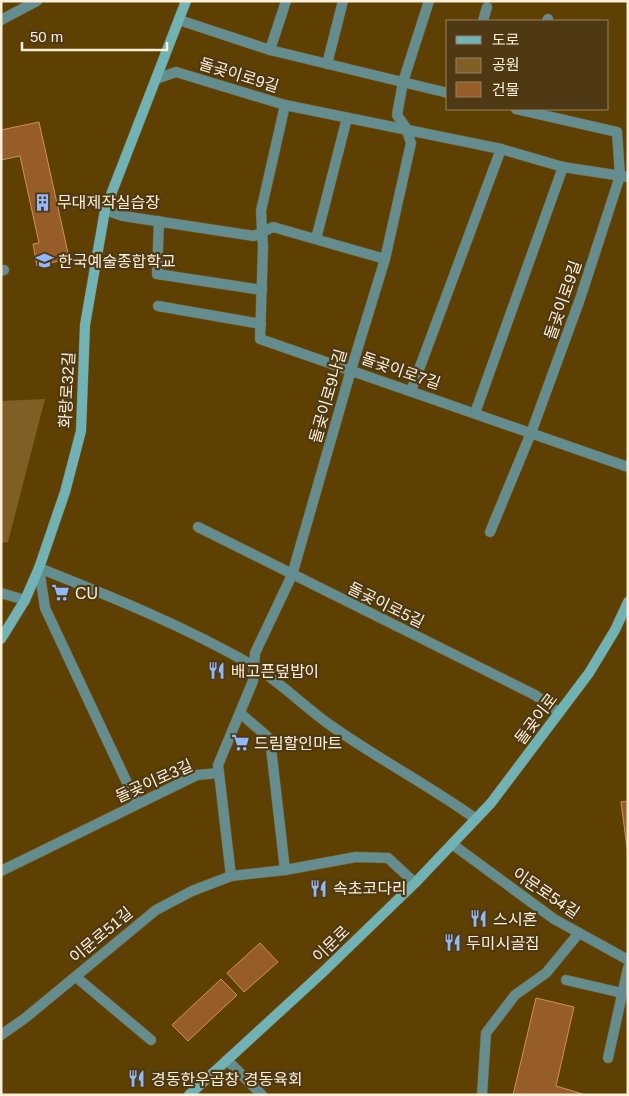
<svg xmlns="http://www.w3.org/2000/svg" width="629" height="1096" viewBox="0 0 629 1096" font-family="Arial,'Noto Sans KR',sans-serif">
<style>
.green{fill:#7f5f23}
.building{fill:#975d28;stroke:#ce905c}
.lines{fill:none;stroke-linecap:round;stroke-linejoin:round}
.lane-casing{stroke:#775d25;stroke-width:11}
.street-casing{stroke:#775d25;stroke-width:11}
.secondary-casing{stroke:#775d25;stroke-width:11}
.lane{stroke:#638d8f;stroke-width:10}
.street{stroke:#638d8f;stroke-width:10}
.secondary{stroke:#6fb3b7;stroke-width:10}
.labels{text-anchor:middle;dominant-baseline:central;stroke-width:4.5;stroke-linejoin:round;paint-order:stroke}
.street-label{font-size:16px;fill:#fcefda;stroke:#4e3912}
.poi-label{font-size:16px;fill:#fcefda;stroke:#4e3912;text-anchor:start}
</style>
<rect width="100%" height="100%" fill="#5e4102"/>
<!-- green -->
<path class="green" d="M45 399 8 542 1 543V401Z"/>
<!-- building -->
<g class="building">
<path d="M39 122 68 253 62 254 64 260 37 266 33 244 39 243 20 156 1 160V130Z"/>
<path d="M628 801V855L621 802Z"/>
<path d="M260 943 278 962 244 992 227 973Z"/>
<path d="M221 979 237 995 188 1041 172 1025Z"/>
<path d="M536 998 574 1007 556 1086 586 1095H513Z"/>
</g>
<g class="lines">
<defs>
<g id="lane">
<path d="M1 20 37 1"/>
<path d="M1 271 4 270"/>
<path d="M1 593 25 600"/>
</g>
<g id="street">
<path d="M179 20 270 50 448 93"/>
<path d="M483 21 487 7"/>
<path d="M547 21 548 19"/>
<path d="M270 50 286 1"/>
<path d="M327 64 343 1"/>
<path d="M156 79 176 72 285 105 501 149 563 167 628 177"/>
<path d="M285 105 261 211 263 247 260 339 628 467"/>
<path d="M105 210 123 216 254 236 273 227 385 259"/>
<path d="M159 221 157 274 262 290"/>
<path d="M316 239 347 118"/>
<path d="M158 306 261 324"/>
<path d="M411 391 501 149"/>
<path d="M475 413 563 167"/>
<path d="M198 527 535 695 559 713"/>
<path d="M490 532 531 433 580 299 620 176 617 132 516 109"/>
<path d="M39 568C112 597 184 626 252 665 281 682 305 708 333 727 380 760 430 786 476 819"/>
<path d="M39 568 45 608 137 804"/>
<path d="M240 713 270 739 285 870"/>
<path d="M219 773 231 876"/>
<path d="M452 844 554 919 628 960"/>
<path d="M1 871 197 775 219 773 218 765 253 681 255 653 292 575 351 370 385 259 411 143 406 128 397 115 403 82 429 1"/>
<path d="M76 977 151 1040"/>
<path d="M566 980 622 993"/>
<path d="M1 1035 24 1019 156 910 192 891 231 876 285 870 356 857 388 858 415 883"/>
<path d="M608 1058 628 968"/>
<path d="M227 1060 262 1095"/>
<path d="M482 1095 486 1033 515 995 546 973 579 933"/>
</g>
<g id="secondary">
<path d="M1 639 25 600 39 568 65 492 81 431 85 325 105 210 186 1"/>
<path d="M189 1095 323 972 415 883 491 803 589 673 615 630 628 602"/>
</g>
</defs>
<!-- lane casing -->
<use href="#lane" class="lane-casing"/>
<!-- street casing -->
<use href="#street" class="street-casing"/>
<!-- secondary casing -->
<use href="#secondary" class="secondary-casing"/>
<!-- lane -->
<use href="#lane" class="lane"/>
<!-- street -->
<use href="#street" class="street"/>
<!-- secondary -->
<use href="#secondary" class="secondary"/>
</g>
<!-- icons -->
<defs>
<symbol id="building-bare" viewBox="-9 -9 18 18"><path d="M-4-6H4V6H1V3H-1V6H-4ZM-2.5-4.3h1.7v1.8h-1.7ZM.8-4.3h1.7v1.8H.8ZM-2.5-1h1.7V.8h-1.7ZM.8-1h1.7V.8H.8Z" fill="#8fb8fd" stroke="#4e3912" stroke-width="2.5" paint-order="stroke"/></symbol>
<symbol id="university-bare" viewBox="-9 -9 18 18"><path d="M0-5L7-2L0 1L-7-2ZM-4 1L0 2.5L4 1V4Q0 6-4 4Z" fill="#8fb8fd" stroke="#4e3912" stroke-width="2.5" paint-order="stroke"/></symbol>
<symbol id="supermarket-bare" viewBox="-9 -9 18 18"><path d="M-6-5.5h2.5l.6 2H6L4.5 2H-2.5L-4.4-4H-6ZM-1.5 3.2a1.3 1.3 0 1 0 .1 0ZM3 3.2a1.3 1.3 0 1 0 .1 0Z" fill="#8fb8fd" stroke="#4e3912" stroke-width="2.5" paint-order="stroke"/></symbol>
<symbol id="restaurant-bare" viewBox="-9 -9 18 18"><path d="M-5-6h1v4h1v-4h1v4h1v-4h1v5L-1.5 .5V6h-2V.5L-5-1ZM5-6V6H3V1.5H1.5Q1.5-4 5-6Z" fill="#8fb8fd" stroke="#4e3912" stroke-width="2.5" paint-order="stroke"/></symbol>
</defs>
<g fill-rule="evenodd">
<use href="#building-bare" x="30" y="190" width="25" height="25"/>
<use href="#university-bare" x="32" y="248" width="25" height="25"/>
<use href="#supermarket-bare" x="48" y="580" width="25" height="25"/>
<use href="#restaurant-bare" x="204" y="658" width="25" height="25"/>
<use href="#supermarket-bare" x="228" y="730" width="25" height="25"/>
<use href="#restaurant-bare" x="306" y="876" width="25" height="25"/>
<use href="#restaurant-bare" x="466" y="906" width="25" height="25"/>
<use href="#restaurant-bare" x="440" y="930" width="25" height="25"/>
<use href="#restaurant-bare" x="124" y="1066" width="25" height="25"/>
</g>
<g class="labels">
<!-- street labels -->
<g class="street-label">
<text transform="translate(239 75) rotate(17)">돌곶이로9길</text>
<text transform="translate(563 300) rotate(-71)">돌곶이로9길</text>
<text transform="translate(401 371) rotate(19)">돌곶이로7길</text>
<text transform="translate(67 390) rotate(-87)">화랑로32길</text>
<text transform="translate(328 396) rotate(-74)">돌곶이로9나길</text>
<text transform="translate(386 605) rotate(26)">돌곶이로5길</text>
<text transform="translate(536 719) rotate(-53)">돌곶이로</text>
<text transform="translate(154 781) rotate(-24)">돌곶이로3길</text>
<text transform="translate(546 893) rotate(34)">이문로54길</text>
<text transform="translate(101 935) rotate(-40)">이문로51길</text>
<text transform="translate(331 944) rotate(-44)">이문로</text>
</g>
<!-- poi labels -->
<g class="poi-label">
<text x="57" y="202">무대제작실습장</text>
<text x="58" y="261">한국예술종합학교</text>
<text x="75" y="593">CU</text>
<text x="231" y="671">배고픈덮밥이</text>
<text x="254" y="743">드림할인마트</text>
<text x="333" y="888">속초코다리</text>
<text x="493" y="919">스시혼</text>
<text x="466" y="943">두미시골집</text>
<text x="151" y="1079">경동한우곱창 경동육회</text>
</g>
</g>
<!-- border -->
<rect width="629" height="1096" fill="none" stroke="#fcefda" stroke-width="5"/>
<!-- legend -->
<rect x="446" y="20" width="162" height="90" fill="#4e3912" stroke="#948262"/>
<rect x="456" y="36" width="25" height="8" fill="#6fb3b7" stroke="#948262"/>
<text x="492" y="45" font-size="15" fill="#fcefda">도로</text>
<rect x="456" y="58" width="25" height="15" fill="#7f5f23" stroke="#948262"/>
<text x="492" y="70" font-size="15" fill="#fcefda">공원</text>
<rect x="456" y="82" width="25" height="15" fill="#975d28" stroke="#948262"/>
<text x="492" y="95" font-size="15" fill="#fcefda">건물</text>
<!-- scale -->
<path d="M22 42v8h145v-8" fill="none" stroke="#fcefda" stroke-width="2.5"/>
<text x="30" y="42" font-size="15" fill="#fcefda" stroke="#4e3912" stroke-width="4" paint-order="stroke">50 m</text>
</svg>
